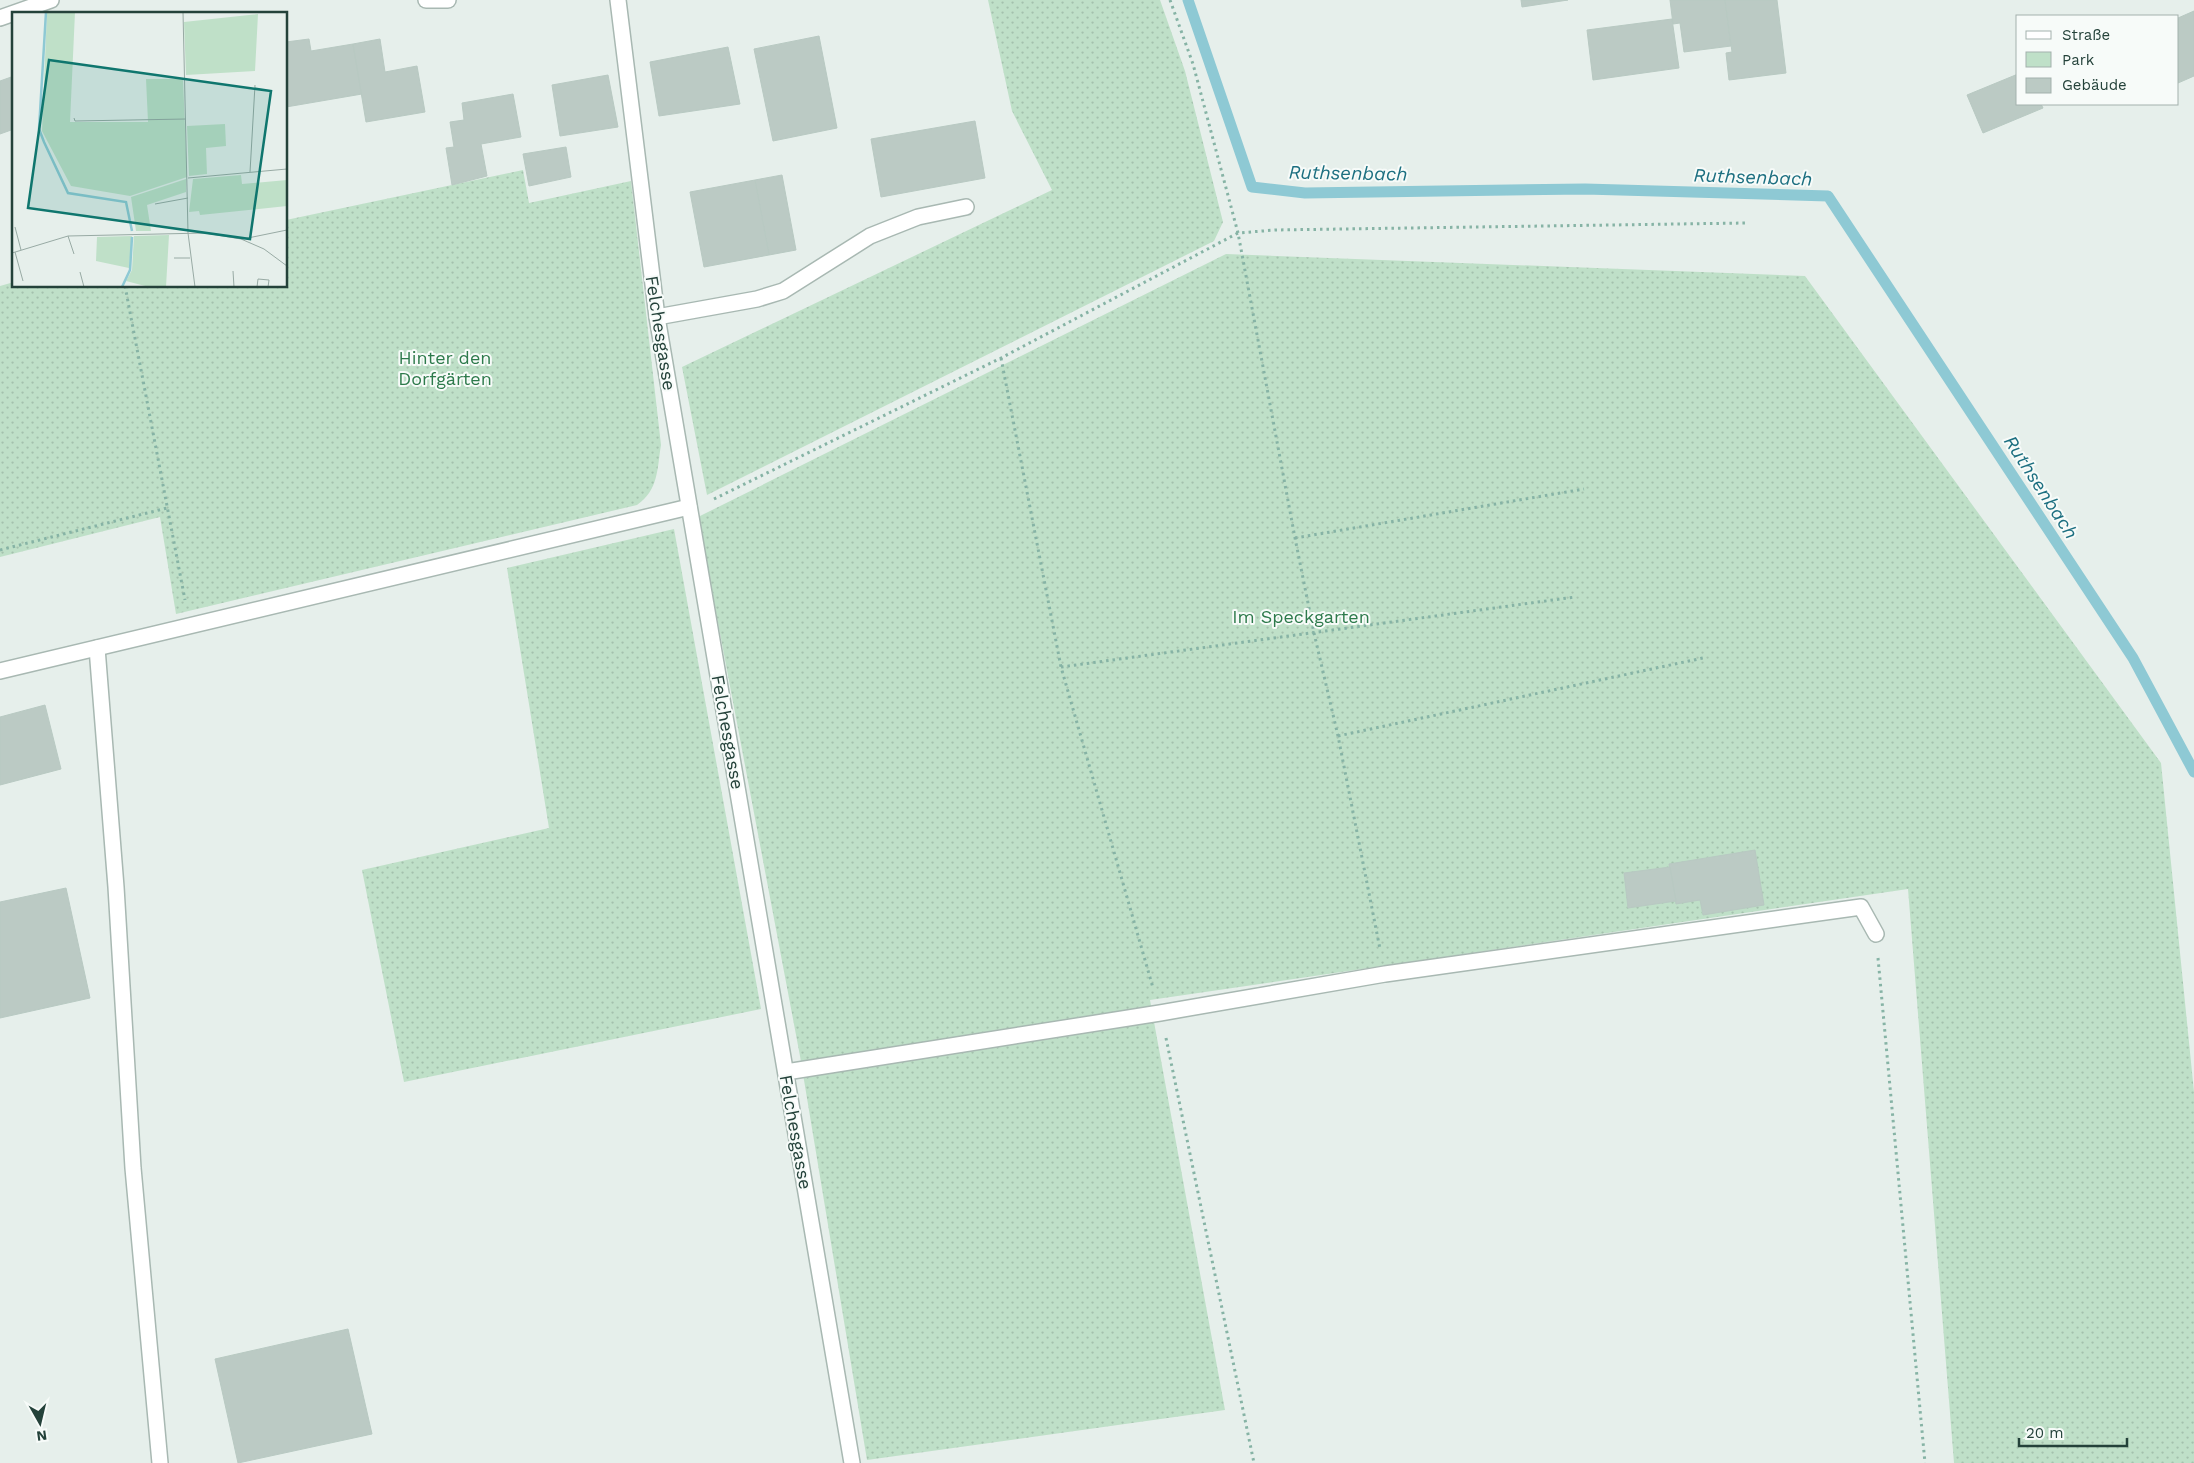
<svg xmlns="http://www.w3.org/2000/svg" width="2194" height="1463" viewBox="0 0 2194 1463" font-family="'Work Sans',sans-serif">
<style>
.green{fill:url(#green-dots)}
.lines{fill:none;stroke-linecap:round;stroke-linejoin:round}
.stream{stroke:#8ec9d4;stroke-width:11}
.building{fill:#bbcac4;stroke:#b8c9c2}
.lane-casing{stroke:#a8b8b2;stroke-width:18}
.street-casing{stroke:#a8b8b2;stroke-width:18}
.path{stroke:#86b3a5;stroke-width:3;stroke-dasharray:2.5 4;stroke-linecap:butt}
.lane{stroke:#fff;stroke-width:15}
.street{stroke:#fff;stroke-width:15}
.labels{text-anchor:middle;dominant-baseline:central;stroke-width:4;stroke-linejoin:round;paint-order:stroke}
.street-label{font-size:18px;fill:#24423a;stroke:#f7fbf9}
.park-label{font-size:18px;fill:#2d7a4b;stroke:#f7fbf9}
.water-label{font-size:19px;font-style:italic;fill:#1c6f80;stroke:#f7fbf9}
.inset-river{fill:none;stroke:#8ec9d4;stroke-width:2.5}
.inset-road{fill:none;stroke:#98aaa4;stroke-width:1}
.view{fill:#0f766e;fill-opacity:0.15;stroke:#0f766e;stroke-width:2.5}
.inset-edge{fill:none;stroke:#24423a;stroke-width:2.5}
</style>
<defs>
<pattern id="green-dots" width="8" height="8" patternUnits="userSpaceOnUse" patternTransform="scale(1.25)"><rect width="8" height="8" fill="#bfe0c8"/><path d="M2 2h.1M6 6h.1" fill="none" stroke="#a4c1ad" stroke-width="1.8" stroke-linecap="round"/></pattern>
</defs>
<rect width="100%" height="100%" fill="#e6efeb"/>
<!-- green -->
<g class="green">
<path d="M988 0H1160L1185 71 1223 222 1214 241 707 495 682 367 1052 190 1012 111Z"/>
<path d="M523 170 529 203 631 181 661 445C657 468 659 490 637 505L176 614 160 517 0 557V286L14 282V286H286V220Z"/>
<path d="M1226 254 1805 276 2161 763 2194 1092V1463H1954L1908 889 1150 1000 1225 1410 867 1460 800 1056 698 517Z"/>
<path d="M674 529 761 1009 404 1082 362 870 549 828 507 568Z"/>
</g>
<g class="lines">
<!-- stream -->
<path class="stream" d="M1188 0 1252 187 1305 193 1585 189 1828 196 2133 658 2194 772"/>
</g>
<!-- building -->
<g class="building">
<path d="M1521 0H1568L1522 7Z"/>
<path d="M1670 0H1725L1731 46 1684 52 1680 23 1673 24Z"/>
<path d="M1725 0H1777L1786 73 1729 80 1726 53 1732 52Z"/>
<path d="M2194 11V76L2178 83V18Z"/>
<path d="M1672 19 1679 68 1593 80 1587 30Z"/>
<path d="M819 36 837 128 773 141 754 49Z"/>
<path d="M309 39 311 51 353 44 362 94 286 107V42Z"/>
<path d="M380 39 385 72 417 66 425 112 366 122 353 44Z"/>
<path d="M728 47 740 104 659 116 650 62Z"/>
<path d="M2018 74V104H2041L2043 108 1983 133 1967 95Z"/>
<path d="M608 75 618 127 560 136 552 85Z"/>
<path d="M14 76V129L0 134V81Z"/>
<path d="M513 94 521 137 481 144 487 176 452 185 446 148 454 147 450 122 464 120 462 103Z"/>
<path d="M975 121 985 178 881 197 871 139Z"/>
<path d="M566 147 571 177 529 186 523 154Z"/>
<path d="M782 175 796 250 769 255 755 180Z"/>
<path d="M755 180 769 255 704 267 690 192Z"/>
<path d="M45 705 61 769 0 785V717Z"/>
<path d="M1755 850 1764 905 1703 915 1700 900 1676 904 1669 864Z"/>
<path d="M1670 867 1676 901 1628 908 1624 873Z"/>
<path d="M66 888 90 998 0 1018V902Z"/>
<path d="M348 1329 372 1434 238 1463 215 1359Z"/>
</g>
<g class="lines">
<defs>
<g id="lane">
<path d="M618 0 657 317 852 1463"/>
<path d="M657 317 757 299 783 291 870 236 918 217 966 207"/>
<path d="M97 648 116 887 133 1168 160 1463"/>
<path d="M0 671 689 507"/>
<path d="M786 1072 1160 1013 1385 974 1861 907 1876 934"/>
</g>
<g id="street">
<path d="M426 0H448"/>
<path d="M0 18 51 0"/>
</g>
</defs>
<!-- lane casing -->
<use href="#lane" class="lane-casing"/>
<!-- street casing -->
<use href="#street" class="street-casing"/>
<!-- path -->
<g class="path">
<path d="M1170 0 1193 64 1238 233 1275 230 1745 223"/>
<path d="M125 286 185 600"/>
<path d="M1001 358 1061 667 1153 988"/>
<path d="M714 499 1001 358 1238 233 1295 538 1314 633 1338 736 1380 949"/>
<path d="M1295 538 1584 489"/>
<path d="M0 550 167 508"/>
<path d="M1061 667 1575 597"/>
<path d="M1338 736 1703 658"/>
<path d="M1878 958 1925 1463"/>
<path d="M1166 1038 1254 1463"/>
</g>
<!-- lane -->
<use href="#lane" class="lane"/>
<!-- street -->
<use href="#street" class="street"/>
</g>
<g class="labels">
<!-- street labels -->
<g class="street-label">
<text transform="translate(661 333) rotate(81)">Felchesgasse</text>
<text transform="translate(728 732) rotate(80)">Felchesgasse</text>
<text transform="translate(796 1132) rotate(80)">Felchesgasse</text>
</g>
<!-- park labels -->
<g class="park-label">
<text x="445" y="357">Hinter den<tspan x="445" dy="21">Dorfgärten</tspan></text>
<text x="1301" y="616">Im Speckgarten</text>
</g>
<!-- water labels -->
<g class="water-label">
<text transform="translate(1348 173) rotate(1)">Ruthsenbach</text>
<text transform="translate(1753 177) rotate(2)">Ruthsenbach</text>
<text transform="translate(2041 487) rotate(57)">Ruthsenbach</text>
</g>
</g>
<!-- overview -->
<g transform="translate(12 12)">
<rect width="275" height="275" fill="#e6efeb"/>
<path d="M35 0H63L58 110H136L134 67H171L175 165 118 184 59 174 30 119ZM246 2 243 59 174 63 172 10ZM213 112 214 134 194 136 195 162 177 164 175 114ZM229 163 230 172 275 168V194L188 203 187 199 177 200 181 167ZM174 167V180L135 193 139 219H124L119 185ZM157 223 154 275H137L114 269 120 258 122 224ZM120 224 117 256 84 249 85 225Z" fill="#bfe0c8"/>
<path class="inset-river" d="M34 0 27 117 32 130 56 181 114 190 120 219M110 275 118 258 120 225"/>
<path class="inset-road" d="M171 0 176 221 183 275M62 106 63 109 174 107M238 160 243 73M176 166 275 157M143 192 176 186M3 215 9 238M56 224 62 242M231 227 275 218M3 240 11 269M0 241 56 224 193 221 229 227 252 237 275 254M162 246H178M221 259 222 275M68 260 72 275M245 275 246 267 257 268 256 275"/>
<path class="view" d="M37 48 259 79 238 227 16 196Z"/>
<rect width="275" height="275" class="inset-edge"/>
</g>
<!-- legend -->
<rect x="2016" y="15" width="162" height="90" fill="#f7fbf9" stroke="#a3b1ad"/>
<rect x="2026" y="31" width="25" height="8" fill="#ffffff" stroke="#a3b1ad"/>
<text x="2062" y="40" font-size="15" fill="#24423a">Straße</text>
<rect x="2026" y="52" width="25" height="15" fill="#bfe0c8" stroke="#a3b1ad"/>
<text x="2062" y="65" font-size="15" fill="#24423a">Park</text>
<rect x="2026" y="78" width="25" height="15" fill="#bbcac4" stroke="#a3b1ad"/>
<text x="2062" y="90" font-size="15" fill="#24423a">Gebäude</text>
<!-- north arrow -->
<g transform="translate(40 1423) rotate(172)" stroke="#f7fbf9" stroke-width="4" paint-order="stroke">
<path d="M0-4L9 19L0 12L-9 19Z" fill="#24423a"/>
<text y="-8" font-size="14" font-weight="bold" text-anchor="middle" fill="#24423a">N</text>
</g>
<!-- scale -->
<path d="M2019 1438v8h108v-8" fill="none" stroke="#24423a" stroke-width="2.5"/>
<text x="2026" y="1438" font-size="15" fill="#24423a" stroke="#f7fbf9" stroke-width="4" paint-order="stroke">20 m</text>
</svg>
